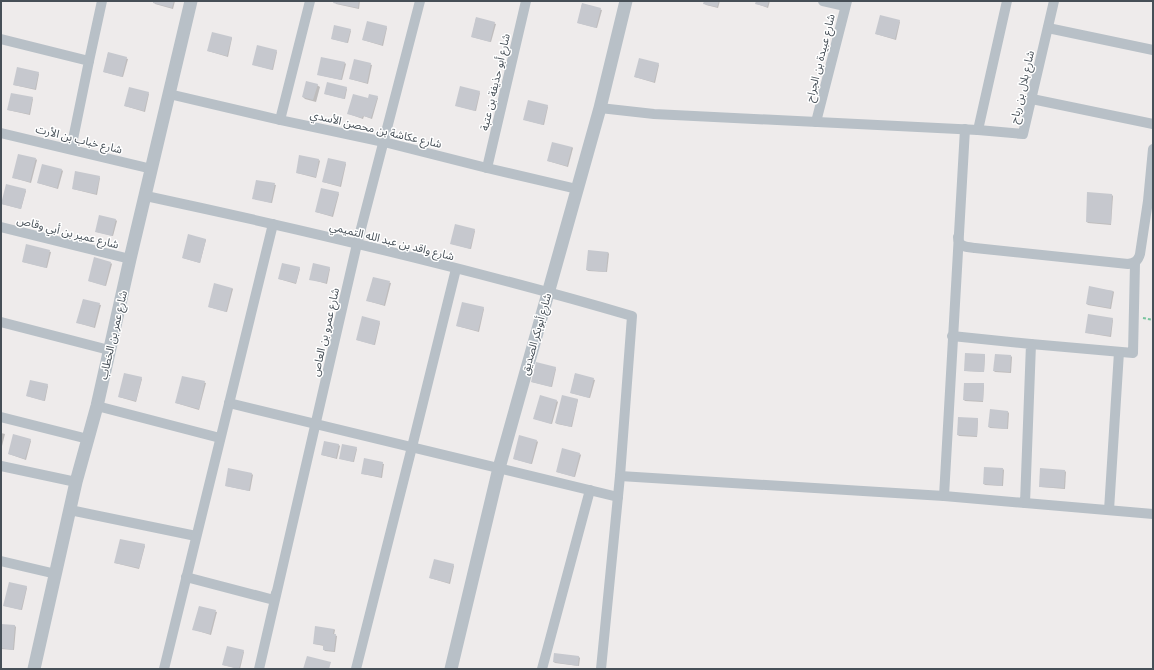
<svg xmlns="http://www.w3.org/2000/svg" width="1154" height="670" viewBox="0 0 1154 670" font-family="'Public Sans','Noto Sans Arabic',sans-serif">
<style>
.shadow{fill:#0003}
.building{fill:#c6c8ce}
.lines{fill:none;stroke-linecap:round;stroke-linejoin:round}
.path{stroke:#78c49e;stroke-width:2;stroke-dasharray:3 2;stroke-linecap:butt}
.minor{stroke:#b8c0c7;stroke-width:10}
.tertiary{stroke:#b8c0c7;stroke-width:13}
.labels{text-anchor:middle;dominant-baseline:central;stroke-width:3;stroke-linejoin:round;paint-order:stroke}
.street-label{font-size:11px;fill:#464f57;stroke:#fff}
</style>
<rect width="100%" height="100%" fill="#eeebeb"/>
<!-- shadow -->
<g class="shadow">
<path d="M154 1H175L173 9 155 4Z"/>
<path d="M335 1H360L359 9 336 4Z"/>
<path d="M705 1H720L718 8 706 5 705 4Z"/>
<path d="M757 1H770L768 8 757 4Z"/>
<path d="M582 4 602 10 597 28 578 23Z"/>
<path d="M476 18 496 24 491 42 472 37Z"/>
<path d="M899 21 900 22 896 40 876 34Z"/>
<path d="M386 27 387 28 383 46 363 40Z"/>
<path d="M350 30 351 31 348 43 332 39Z"/>
<path d="M231 37 232 38 228 57 208 51Z"/>
<path d="M276 51 277 52 273 70 254 65Z"/>
<path d="M108 53 128 59 123 77 104 72Z"/>
<path d="M355 60 372 65 368 84 350 79Z"/>
<path d="M345 63 346 64 342 80 319 75Z"/>
<path d="M658 64 659 65 655 83 635 77Z"/>
<path d="M38 73 39 74 36 90 14 85Z"/>
<path d="M317 85 320 87 316 102 305 99 303 97Z"/>
<path d="M346 88 347 89 345 99 325 94Z"/>
<path d="M479 92 480 93 476 111 457 106Z"/>
<path d="M148 93 149 94 145 112 125 106Z"/>
<path d="M377 97 378 98 372 119 364 116 363 119 349 114 369 99Z"/>
<path d="M32 98 33 99 30 115 8 110Z"/>
<path d="M547 106 548 107 544 125 525 120Z"/>
<path d="M572 147 573 148 568 167 548 161Z"/>
<path d="M36 159 37 160 31 183 14 178Z"/>
<path d="M319 160 320 161 316 178 297 173Z"/>
<path d="M345 163 346 164 341 187 323 182Z"/>
<path d="M62 170 63 171 58 189 38 183Z"/>
<path d="M99 177 100 178 97 195 73 189Z"/>
<path d="M257 181 276 185 272 203 255 199Z"/>
<path d="M25 190 26 191 21 209 2 204Z"/>
<path d="M338 193 339 194 333 217 316 212Z"/>
<path d="M1112 195 1113 196 1111 225 1088 223 1087 222Z"/>
<path d="M116 220 117 221 113 236 97 232Z"/>
<path d="M474 230 475 231 471 249 452 244Z"/>
<path d="M205 239 206 240 200 263 183 258Z"/>
<path d="M27 245 51 252 47 268 23 262Z"/>
<path d="M608 252 609 254 607 272 588 271 587 270Z"/>
<path d="M111 263 112 264 106 286 89 281Z"/>
<path d="M299 268 300 269 296 284 279 279Z"/>
<path d="M329 268 330 269 327 284 310 279Z"/>
<path d="M373 278 391 283 385 306 368 301Z"/>
<path d="M232 288 233 289 227 312 209 307Z"/>
<path d="M1090 288 1113 291 1114 292 1111 309 1088 305 1087 304Z"/>
<path d="M83 300 101 305 95 328 78 323Z"/>
<path d="M483 308 484 309 479 332 457 326Z"/>
<path d="M1112 319 1113 320 1111 337 1087 333Z"/>
<path d="M379 322 380 323 375 345 357 340Z"/>
<path d="M984 355 985 356 984 372 966 371 965 370Z"/>
<path d="M1011 356 1012 357 1011 373 995 372 994 371Z"/>
<path d="M555 368 556 369 552 387 532 382Z"/>
<path d="M575 374 595 380 590 398 571 393Z"/>
<path d="M183 377 206 383 199 410 176 403Z"/>
<path d="M141 378 142 379 136 402 119 397Z"/>
<path d="M983 384 984 385 983 402 965 401 964 400Z"/>
<path d="M47 385 48 386 45 401 27 396Z"/>
<path d="M577 399 578 400 572 427 557 424 556 423Z"/>
<path d="M557 401 558 402 552 424 535 419Z"/>
<path d="M991 410 1008 412 1009 413 1008 429 990 428 989 427Z"/>
<path d="M977 419 978 420 977 437 959 436 958 435Z"/>
<path d="M1 433 5 434 1 450Z"/>
<path d="M30 440 31 441 26 460 9 454Z"/>
<path d="M537 441 538 442 532 464 514 459Z"/>
<path d="M339 445 340 446 337 459 322 455Z"/>
<path d="M356 448 357 449 354 462 341 459Z"/>
<path d="M580 454 581 455 575 477 557 472Z"/>
<path d="M365 460 384 464 382 478 363 474Z"/>
<path d="M1003 469 1004 470 1003 486 985 485 984 484Z"/>
<path d="M1065 471 1066 472 1065 489 1041 487 1040 486Z"/>
<path d="M252 474 253 475 250 491 226 486Z"/>
<path d="M144 545 145 546 139 569 115 563Z"/>
<path d="M453 565 454 566 450 584 430 578Z"/>
<path d="M26 587 27 588 22 610 5 606Z"/>
<path d="M199 607 217 612 211 635 195 630Z"/>
<path d="M1 625 15 626 16 627 14 650 1 649Z"/>
<path d="M334 629 335 630 334 635 337 636 335 652 325 651 324 650V646L314 644Z"/>
<path d="M243 651 244 652 240 669 223 665Z"/>
<path d="M555 654 579 657 580 658 579 666 555 663 554 662Z"/>
</g>
<!-- building -->
<g class="building">
<path d="M153 1H174L172 8 153 3Z"/>
<path d="M334 1H359L358 8 333 3Z"/>
<path d="M704 1H719L717 7 703 4Z"/>
<path d="M756 1H769L767 7 755 4Z"/>
<path d="M582 3 601 8 596 28 577 23Z"/>
<path d="M880 15 900 20 895 39 875 34Z"/>
<path d="M476 17 495 22 490 42 471 37Z"/>
<path d="M367 21 387 26 382 45 362 40Z"/>
<path d="M334 25 351 29 347 43 331 39Z"/>
<path d="M212 32 232 37 227 56 207 51Z"/>
<path d="M257 45 277 50 272 70 252 65Z"/>
<path d="M108 52 127 57 122 77 103 72Z"/>
<path d="M321 57 345 62 341 80 317 75Z"/>
<path d="M639 58 659 63 654 82 634 77Z"/>
<path d="M354 59 371 63 367 83 349 79Z"/>
<path d="M17 67 39 72 35 89 13 85Z"/>
<path d="M306 81 318 84 313 100 302 97Z"/>
<path d="M327 82 347 87 344 99 324 94Z"/>
<path d="M460 86 480 91 475 111 455 106Z"/>
<path d="M129 87 149 92 144 111 124 106Z"/>
<path d="M11 93 33 97 29 114 7 110Z"/>
<path d="M353 94 368 98 369 94 378 96 371 118 363 116 362 118 347 114Z"/>
<path d="M528 100 548 105 543 125 523 120Z"/>
<path d="M552 142 572 147 567 166 547 161Z"/>
<path d="M18 154 36 158 30 182 12 178Z"/>
<path d="M299 155 319 159 316 177 296 173Z"/>
<path d="M328 158 346 162 340 186 322 182Z"/>
<path d="M42 164 62 169 57 188 37 183Z"/>
<path d="M75 171 100 176 96 194 72 189Z"/>
<path d="M256 180 275 183 271 203 252 199Z"/>
<path d="M6 184 26 189 21 209 1 204Z"/>
<path d="M321 188 339 192 332 216 315 212Z"/>
<path d="M1087 192 1112 194 1111 224 1086 222Z"/>
<path d="M99 215 116 219 112 236 95 232Z"/>
<path d="M455 224 475 229 470 249 450 244Z"/>
<path d="M188 234 206 239 200 263 182 258Z"/>
<path d="M26 244 50 250 46 268 22 262Z"/>
<path d="M588 250 608 252 606 272 586 270Z"/>
<path d="M94 257 111 262 105 286 88 281Z"/>
<path d="M282 263 300 267 296 283 278 279Z"/>
<path d="M313 263 330 267 326 283 309 280Z"/>
<path d="M373 277 390 281 384 305 366 301Z"/>
<path d="M214 283 232 288 226 312 208 307Z"/>
<path d="M1089 286 1113 291 1110 308 1086 304Z"/>
<path d="M83 299 100 303 94 327 76 323Z"/>
<path d="M462 302 484 307 478 331 456 326Z"/>
<path d="M1088 314 1113 318 1110 336 1085 333Z"/>
<path d="M362 316 380 321 374 345 356 340Z"/>
<path d="M965 353 985 354 984 372 964 371Z"/>
<path d="M995 354 1011 355 1010 372 993 371Z"/>
<path d="M536 362 556 367 551 387 531 382Z"/>
<path d="M124 373 142 377 136 401 118 397Z"/>
<path d="M575 373 594 378 589 398 570 393Z"/>
<path d="M182 376 205 381 199 409 175 403Z"/>
<path d="M30 380 48 384 44 401 26 396Z"/>
<path d="M964 383H984L983 401 963 400Z"/>
<path d="M540 395 557 400 551 424 533 419Z"/>
<path d="M562 395 578 399 571 427 555 423Z"/>
<path d="M990 409 1008 411 1007 429 988 427Z"/>
<path d="M958 417 978 418 977 436 957 435Z"/>
<path d="M13 434 31 439 25 459 8 454Z"/>
<path d="M519 435 537 440 531 464 513 459Z"/>
<path d="M324 441 339 444 336 458 321 455Z"/>
<path d="M342 444 357 447 353 462 339 459Z"/>
<path d="M562 448 580 453 574 477 556 472Z"/>
<path d="M364 458 383 462 381 477 361 474Z"/>
<path d="M984 467 1003 468 1002 486 983 484Z"/>
<path d="M228 468 252 473 249 491 225 486Z"/>
<path d="M1040 468 1065 470 1064 488 1039 487Z"/>
<path d="M120 539 145 544 139 568 114 563Z"/>
<path d="M434 559 454 564 449 583 429 578Z"/>
<path d="M9 582 27 586 21 610 3 606Z"/>
<path d="M199 606 216 610 210 634 192 630Z"/>
<path d="M1 624 15 625 13 650 1 648Z"/>
<path d="M315 626 334 629 333 634H336L334 651 323 650V645L313 644Z"/>
<path d="M227 646 244 650 239 669 222 665Z"/>
<path d="M554 653 579 656 578 666 553 662Z"/>
<path d="M307 656 331 662 329 669H303Z"/>
</g>
<g class="lines">
<!-- path -->
<path class="path" d="M1143 318 1153 320"/>
<!-- minor -->
<g class="minor">
<path d="M823 1 845 6"/>
<path d="M1048 28 1153 50"/>
<path d="M1 39 89 61 71 149"/>
<path d="M89 61 102 1"/>
<path d="M169 94 280 120 384 142 487 168 577 189"/>
<path d="M1032 99 1153 124"/>
<path d="M600 108 654 114 978 130 1023 134 1054 1"/>
<path d="M280 120 310 1"/>
<path d="M816 122 847 1"/>
<path d="M978 130 1007 1"/>
<path d="M1 133 152 169"/>
<path d="M487 168 526 1"/>
<path d="M146 196C309 231 472 269 632 316L620 476 601 669"/>
<path d="M1 227 130 259"/>
<path d="M958 237C958 247 967 247 975 248L1128 264C1135 263 1138 261 1140 254L1148 201 1153 149"/>
<path d="M1 322 109 350"/>
<path d="M1031 344 1133 353 1135 263"/>
<path d="M229 403 618 497"/>
<path d="M97 406 220 438"/>
<path d="M1 417 88 439"/>
<path d="M1 466 76 482"/>
<path d="M620 476 944 496 965 129"/>
<path d="M944 496 1025 503 1031 344 952 336"/>
<path d="M1025 503 1153 514"/>
<path d="M70 510 196 536"/>
<path d="M1109 510 1119 352"/>
<path d="M1 561 56 574"/>
<path d="M186 577 274 600 276 593"/>
<path d="M164 669 273 224"/>
<path d="M259 669 357 244 420 1"/>
<path d="M356 669 412 447 456 269"/>
<path d="M542 669 590 490"/>
</g>
<!-- tertiary -->
<g class="tertiary">
<path d="M34 669 76 482 97 406 130 259 191 1"/>
<path d="M451 669 499 468 600 108 626 1"/>
</g>
</g>
<g class="labels">
<!-- street labels -->
<g class="street-label">
<text transform="translate(820 58) rotate(-76)">شارع عبيدة بن الجراح</text>
<text transform="translate(495 82) rotate(-77)">شارع أبو حذيفة بن عتبة</text>
<text transform="translate(1022 87) rotate(-77)">شارع بلال بن رباح</text>
<text transform="translate(376 129) rotate(13)">شارع عكاشة بن محصن الأسدي</text>
<text transform="translate(79 139) rotate(14)">شارع خباب بن الأرت</text>
<text transform="translate(68 232) rotate(14)">شارع عمير بن أبي وقاص</text>
<text transform="translate(392 241) rotate(14)">شارع واقد بن عبد الله التميمي</text>
<text transform="translate(325 332) rotate(-77)">شارع عمرو بن العاص</text>
<text transform="translate(536 334) rotate(-74)">شارع أبوبكر الصديق</text>
<text transform="translate(113 335) rotate(-77)">شارع عمر بن الخطاب</text>
</g>
</g>
<!-- border -->
<rect width="1154" height="670" fill="none" stroke="#464f57" stroke-width="4"/>
</svg>
